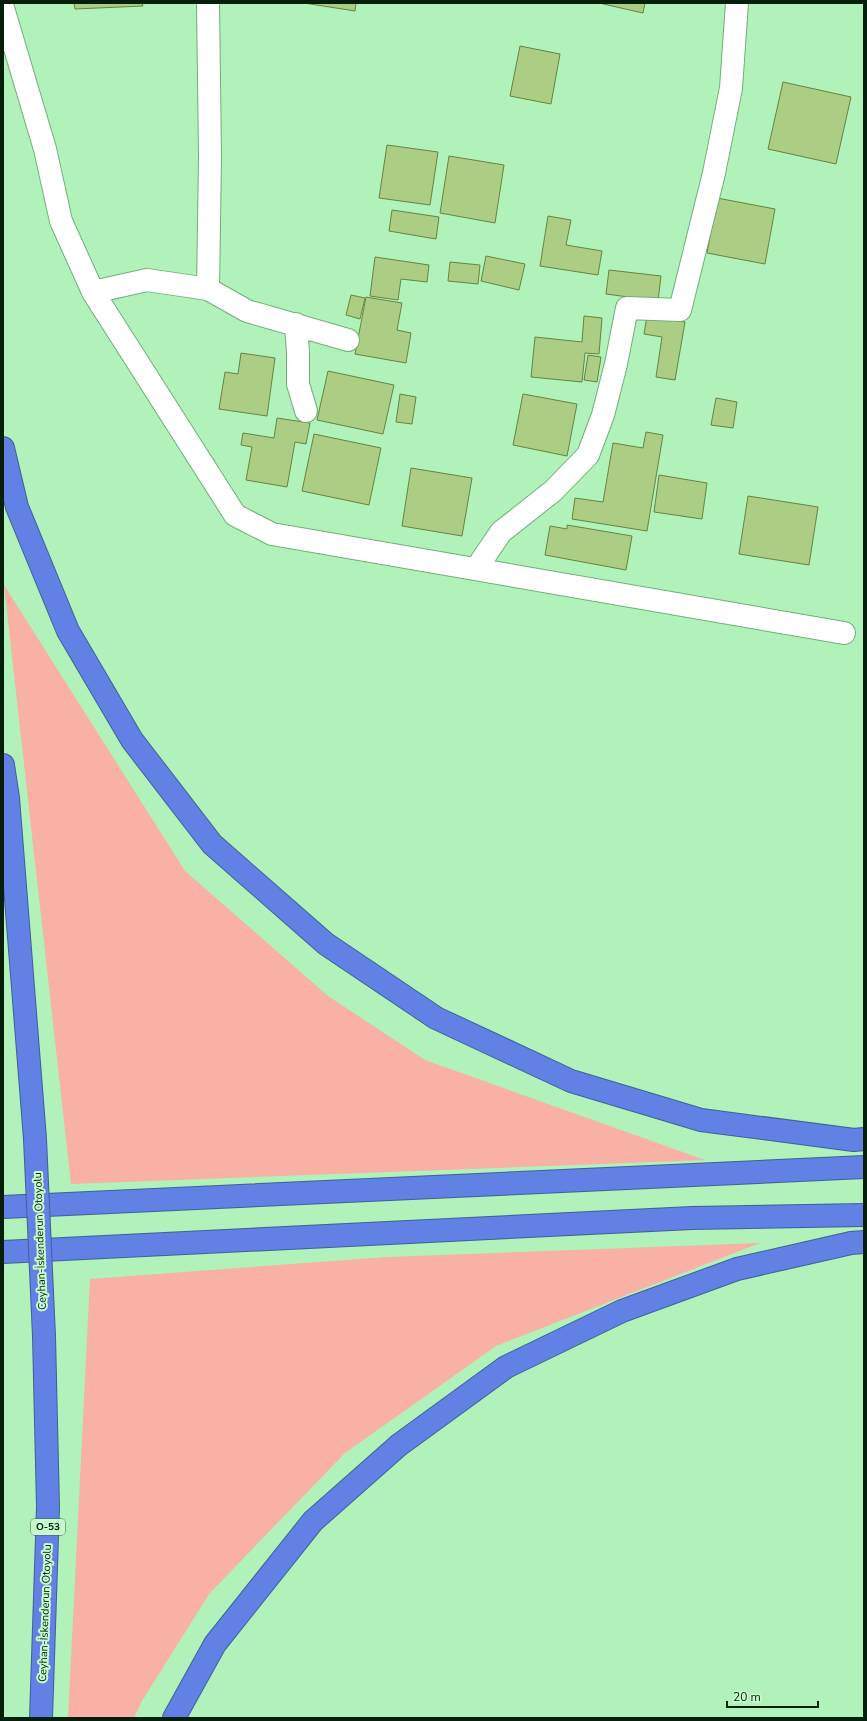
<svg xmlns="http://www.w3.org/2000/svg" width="867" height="1721" viewBox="0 0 867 1721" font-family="'Nunito Sans',sans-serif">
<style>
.green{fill:#f9b0a5}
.building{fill:#accd84;stroke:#668440}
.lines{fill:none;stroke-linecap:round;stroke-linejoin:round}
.minor-casing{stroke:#70af7a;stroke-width:24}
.highway-casing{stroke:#415f99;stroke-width:24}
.minor{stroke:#fff;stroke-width:22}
.highway{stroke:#6281e5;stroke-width:22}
.highway-bridge-casing{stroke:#415f99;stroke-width:24;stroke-linecap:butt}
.highway-bridge{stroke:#6281e5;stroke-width:22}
.labels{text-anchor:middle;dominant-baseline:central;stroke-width:4;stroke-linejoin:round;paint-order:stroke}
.shield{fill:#c7fbce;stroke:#3f6146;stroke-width:1}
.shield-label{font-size:10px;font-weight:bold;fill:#051f0b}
.street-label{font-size:11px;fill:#051f0b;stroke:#c7fbce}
</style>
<rect width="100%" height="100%" fill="#b0f2b9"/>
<!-- green -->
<g class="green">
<path d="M4 585 185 871 328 996 425 1060 705 1160 71 1184Z"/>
<path d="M760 1243 496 1346 345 1453 209 1594 142 1701 134 1718H68L90 1279 387 1257Z"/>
</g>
<!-- building -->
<g class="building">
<path d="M74 3H142L143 6 75 9Z"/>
<path d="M304 3H356L355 11Z"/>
<path d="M599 3H645L643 13Z"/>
<path d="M520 46 560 54 551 104 510 96Z"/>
<path d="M783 82 851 97 836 164 768 149Z"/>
<path d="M387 145 438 152 430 205 379 198Z"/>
<path d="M449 156 504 165 495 223 440 213Z"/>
<path d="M717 198 775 209 765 264 707 253Z"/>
<path d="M392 210 439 217 436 239 389 231Z"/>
<path d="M548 216 571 220 566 245 602 251 598 275 540 266Z"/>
<path d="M486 256 525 264 519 290 481 281Z"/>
<path d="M375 257 429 265 427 282 401 279 398 300 370 296Z"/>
<path d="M450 262 480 265 478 284 448 281Z"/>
<path d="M609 270 661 276 658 301 606 294Z"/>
<path d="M351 295 365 298 360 319 346 315Z"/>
<path d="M366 297 402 303 397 330 411 333 406 363 355 354Z"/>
<path d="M584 316 602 318 599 354 585 353 582 382 531 377 535 337 582 342Z"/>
<path d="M647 316 685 322 675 380 656 377 662 337 644 334Z"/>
<path d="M241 353 275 358 267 416 219 409 225 372 238 374Z"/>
<path d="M588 355 601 357 597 382 584 380Z"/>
<path d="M328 371 394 385 383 434 317 420Z"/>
<path d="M400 394 416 397 412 424 396 422Z"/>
<path d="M523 394 577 404 567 456 513 445Z"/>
<path d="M716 398 737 402 733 428 711 425Z"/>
<path d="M277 418 310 423 306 444 295 442 287 487 246 480 252 447 241 445 243 433 274 438Z"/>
<path d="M646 432 663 435 647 531 572 519 575 498 603 502 613 443 643 448Z"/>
<path d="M314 434 381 448 369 505 302 491Z"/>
<path d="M411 468 472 478 462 536 402 526Z"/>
<path d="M659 475 707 483 702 519 654 512Z"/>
<path d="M748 496 818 507 809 565 739 554Z"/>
<path d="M567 525 632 536 626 570 545 555 550 526 567 529Z"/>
</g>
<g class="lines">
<defs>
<g id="minor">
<path d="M208 3 210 157 208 289"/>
<path d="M3 8 45 149 61 221 93 292 235 515 272 534 844 633"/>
<path d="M93 292 147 280 208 289 247 311 348 340"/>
<path d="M296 324 298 353V384L306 411"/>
<path d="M476 569 501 532 553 491 588 455 603 415 616 364 627 308 680 310 714 173 731 88 737 3"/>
</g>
<g id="highway">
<path d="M3 448 17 507 68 631 132 740 212 844 326 944 436 1018 571 1081 701 1120 854 1140 864 1139"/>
<path d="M3 765 8 798 35 1139"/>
<path d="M3 1207 864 1167"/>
<path d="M3 1252 692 1218 864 1215"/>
<path d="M41 1718 48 1507 44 1336"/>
<path d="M174 1718 215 1644 313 1521 399 1445 506 1367 622 1311 737 1269 851 1243 864 1242"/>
</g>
</defs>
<!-- minor casing -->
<use href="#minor" class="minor-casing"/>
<!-- highway casing -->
<use href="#highway" class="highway-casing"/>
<!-- minor -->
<use href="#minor" class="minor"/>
<!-- highway -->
<use href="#highway" class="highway"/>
<defs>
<path id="highway-bridge" d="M35 1139 44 1336"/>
</defs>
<!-- highway-bridge casing -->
<use href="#highway-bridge" class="highway-bridge-casing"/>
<!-- highway-bridge -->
<use href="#highway-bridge" class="highway-bridge"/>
</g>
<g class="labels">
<!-- shield labels -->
<rect class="shield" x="31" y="1519" width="34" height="16" rx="3"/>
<g class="shield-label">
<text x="48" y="1527">O-53</text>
</g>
<!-- street labels -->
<g class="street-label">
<text transform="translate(40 1241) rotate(-92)">Ceyhan-İskenderun Otoyolu</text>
<text transform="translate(45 1613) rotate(-88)">Ceyhan-İskenderun Otoyolu</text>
</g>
</g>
<!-- border -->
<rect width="867" height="1721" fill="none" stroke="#051f0b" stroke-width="8"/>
<!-- scale -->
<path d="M727 1701v6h91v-6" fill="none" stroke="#051f0b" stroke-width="2"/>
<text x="733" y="1701" font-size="12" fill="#051f0b" stroke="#c7fbce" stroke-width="3" paint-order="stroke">20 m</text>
</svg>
